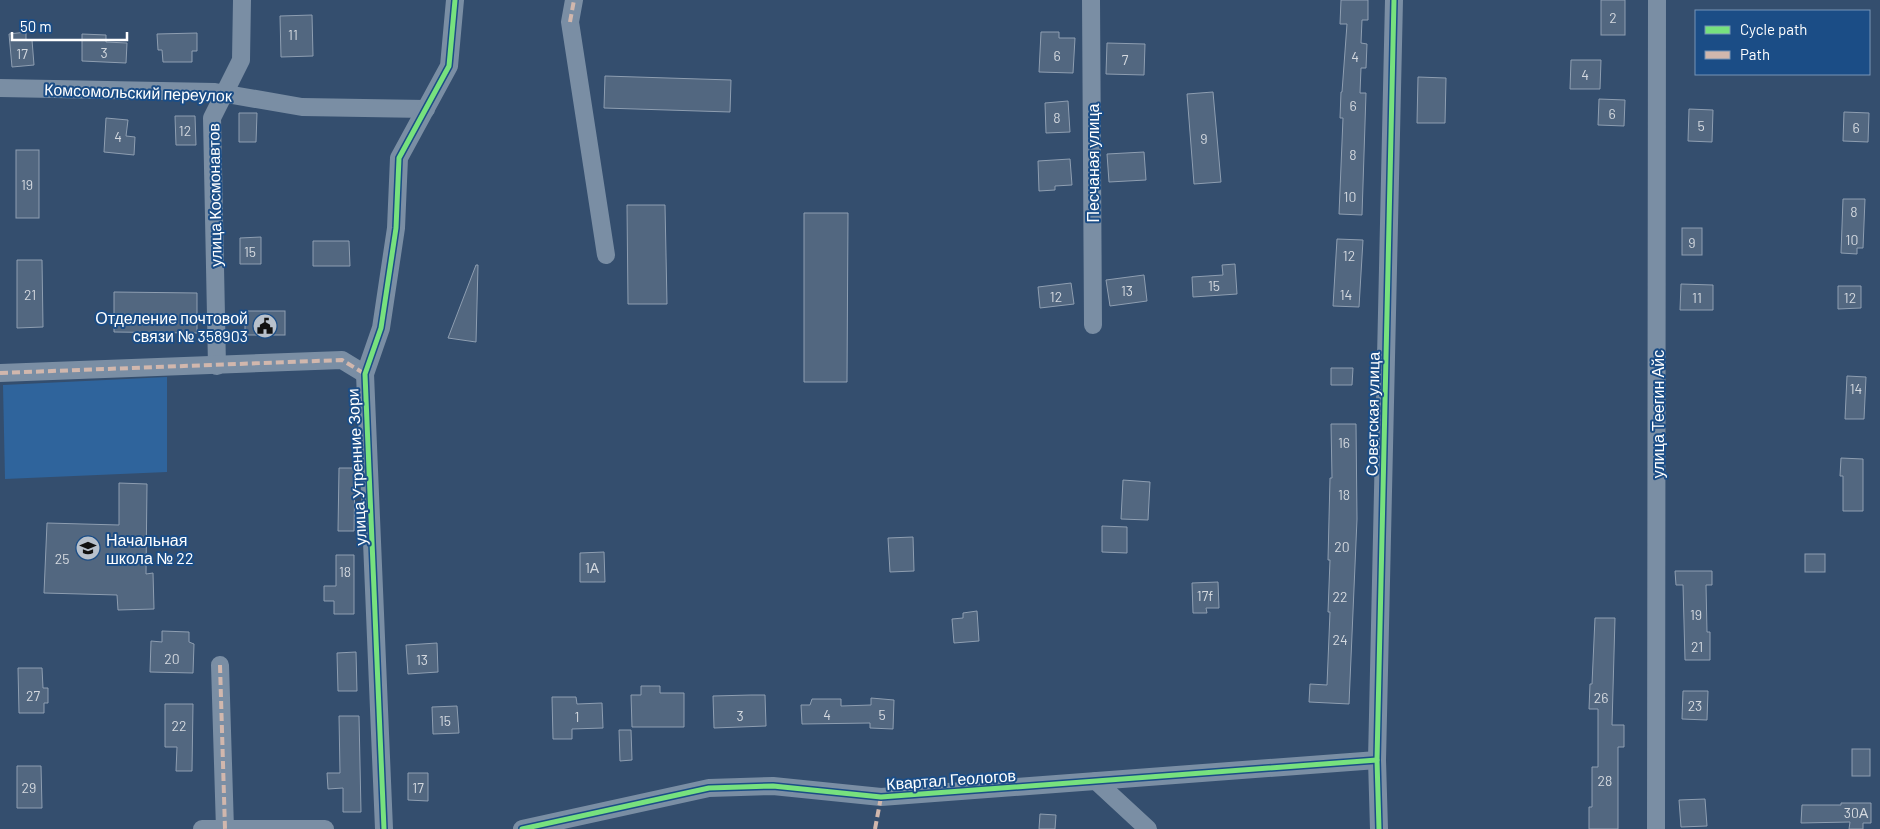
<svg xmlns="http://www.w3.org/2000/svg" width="1880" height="829" viewBox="0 0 1880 829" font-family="Barlow,sans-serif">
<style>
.green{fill:#2f649c}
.building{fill:#526780;stroke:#8e9eb1}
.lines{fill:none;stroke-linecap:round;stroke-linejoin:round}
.street{stroke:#7a8ea4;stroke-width:18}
.quiet{stroke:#d1b7ad;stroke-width:4;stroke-dasharray:8 4;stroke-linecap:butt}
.cycleway-casing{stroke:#1b4d86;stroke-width:8}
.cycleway{stroke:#77e17e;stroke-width:5}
.labels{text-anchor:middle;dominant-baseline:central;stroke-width:4;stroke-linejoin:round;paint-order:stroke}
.number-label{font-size:14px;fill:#d4d9df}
.street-label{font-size:16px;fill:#fff;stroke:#1b4d86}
.poi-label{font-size:16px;fill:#fff;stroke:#1b4d86;text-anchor:end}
</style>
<rect width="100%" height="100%" fill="#344e6e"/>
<!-- green -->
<path class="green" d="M167 377V472L5 479 3 385Z"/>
<!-- building -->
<g class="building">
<path d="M1341 0H1368V20H1362L1361 43 1367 44 1366 68H1361L1360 93H1366L1362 215 1339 214 1343 118H1340L1341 92H1342L1347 24H1340Z"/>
<rect x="1601" y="0" width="24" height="35"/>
<path d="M312 15 313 56 281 57 280 16Z"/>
<path d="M26 32V40H32L34 65 12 67 9 34Z"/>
<path d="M1041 32H1059V38H1075L1073 73 1039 72Z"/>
<path d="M197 33V51H192V62H163L162 50H158L157 34Z"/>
<path d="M82 34 106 35V42L127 43 126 63 82 61Z"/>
<path d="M1107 43 1145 44 1144 75 1106 74Z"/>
<path d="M1571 60H1601L1600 89H1570Z"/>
<path d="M605 76 731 80 730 112 604 108Z"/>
<path d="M1418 77 1446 78 1445 123H1417Z"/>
<path d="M1213 92 1221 182 1194 184 1187 94Z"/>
<path d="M1599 99 1625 100 1624 126 1598 125Z"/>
<path d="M1068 101 1070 132 1046 133 1045 103Z"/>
<path d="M1689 109 1713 110 1712 142 1688 141Z"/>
<path d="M1844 112 1869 113 1868 142 1843 141Z"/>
<path d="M239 113H257L256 142H239Z"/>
<path d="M175 116H195L196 145H176Z"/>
<path d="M106 118 128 120 126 136 135 137 134 155 104 152Z"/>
<rect x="16" y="150" width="23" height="68"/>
<path d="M1144 152 1146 180 1109 182 1107 154Z"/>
<path d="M1070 159 1072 185 1055 186V190L1039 191 1038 161Z"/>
<path d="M1843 199H1865L1863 248H1857V254L1841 253Z"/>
<path d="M627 205H665L667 304H628Z"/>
<path d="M804 213H848L847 382H804Z"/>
<rect x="1682" y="228" width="20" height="27"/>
<path d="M261 237V264H240V238Z"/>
<path d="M1337 239 1363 240 1359 307 1333 306Z"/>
<path d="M313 241H349L350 266H313Z"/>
<path d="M17 260H42L43 327 17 328Z"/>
<path d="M1235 264 1237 294 1193 297 1192 277 1223 275 1222 265Z"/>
<path d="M476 265H478L476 342 448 338Z"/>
<path d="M1144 275 1147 301 1110 306 1106 280Z"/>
<path d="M1071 283 1074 304 1040 308 1038 287Z"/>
<path d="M1681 284 1713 285V310H1680Z"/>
<path d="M1838 286H1861V308L1838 309Z"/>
<path d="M114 292 197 293V333L114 332Z"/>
<rect x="245" y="311" width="40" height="24"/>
<path d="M1331 368H1353L1352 385H1331Z"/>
<path d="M1847 376 1866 377 1864 419H1845Z"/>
<path d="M1331 424H1356L1357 519 1349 704 1309 702 1310 684 1327 685 1330 612H1328L1330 560H1328L1330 478H1332Z"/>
<path d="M1841 458 1863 459V511H1843V476H1840Z"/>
<path d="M339 468H355L354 531H338Z"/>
<path d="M1123 480 1150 482 1148 520 1121 519Z"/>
<path d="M119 483 147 484 146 574 153 573 154 609 118 610 117 595 44 593 47 523 119 525Z"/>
<path d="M1102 526 1127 527V553L1102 552Z"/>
<path d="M913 537 914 571 890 572 888 538Z"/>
<path d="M604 552 605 582H580V553Z"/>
<rect x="1805" y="554" width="20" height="18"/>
<path d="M336 555H354V614H334V601H324V586H336Z"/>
<path d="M1675 571H1712V585H1706L1707 632H1710V660H1685L1683 585H1676Z"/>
<path d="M1218 582 1219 608H1206L1207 613H1193L1192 583Z"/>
<path d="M977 611 979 641 954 643 952 619 963 618V613Z"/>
<path d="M1595 618H1615L1612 725H1624V747H1618V829H1589V807H1592V767H1598V709H1589L1590 684H1592Z"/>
<path d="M162 631 189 632V642L194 644 193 673 150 672 151 641 162 642Z"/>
<path d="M437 643 438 672 408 674 406 645Z"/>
<path d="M356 652 357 691H338L337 653Z"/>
<path d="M18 668H42L43 688H48V703H44V713H19Z"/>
<path d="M641 686H660V693H684V727H632L631 695H641Z"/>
<path d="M1683 691H1708L1707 720 1682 719Z"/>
<path d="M751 695H765L766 726 714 728 713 696Z"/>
<path d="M552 697H576L577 704 602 703 603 728 572 729V739H553Z"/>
<path d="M871 698 894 700 893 729 870 728V723L802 724 801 705H810L812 699H841V706L871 705Z"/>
<path d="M165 704H193L192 771H176L177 747H165Z"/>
<path d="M457 706 459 733 433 734 432 707Z"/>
<path d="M339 716H359L361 812H343V788L328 789 327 773H340Z"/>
<path d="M619 730H631L632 760 620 761Z"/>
<rect x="1852" y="749" width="18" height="27"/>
<path d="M17 766H41L42 808H17Z"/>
<path d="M408 773H428V801L408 800Z"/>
<path d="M1705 799 1707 826 1681 827 1679 800Z"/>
<path d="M1841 803H1871V823H1863V829H1849L1850 822 1801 823 1802 805H1841Z"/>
<path d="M1040 814 1056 815 1055 829H1039Z"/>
</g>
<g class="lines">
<!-- street -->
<g class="street">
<path d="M574 0 570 22 606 255"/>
<path d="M1091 0 1093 325"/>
<path d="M0 88 215 92 302 107 426 109"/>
<path d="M217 366 212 118 241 60 242 0"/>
<path d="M0 373 342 360 365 374"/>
<path d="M220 665 225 829"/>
<path d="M1096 781 1148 829"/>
<path d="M202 829H325"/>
<path d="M384 829 365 374 381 328 396 228 399 158 449 66 455 0"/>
<path d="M522 829 709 788 773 786 881 797 1377 760"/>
<path d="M1379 829 1377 760 1394 0"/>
<path d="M1656 829 1657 0"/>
</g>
<!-- quiet -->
<g class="quiet">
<path d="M570 22 574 0"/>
<path d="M0 373 342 360 365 374V377"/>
<path d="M220 665 225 829"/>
<path d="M875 829 881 797"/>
</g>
<defs>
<g id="cycleway">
<path d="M384 829 365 374 381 328 396 228 399 158 449 66 455 0"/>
<path d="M522 829 709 788 773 786 881 797 1377 760"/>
<path d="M1379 829 1377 760 1394 0"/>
</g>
</defs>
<!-- cycleway casing -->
<use href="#cycleway" class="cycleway-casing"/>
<!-- cycleway -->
<use href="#cycleway" class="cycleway"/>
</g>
<!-- icons -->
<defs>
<symbol id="civic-disc" viewBox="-11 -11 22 22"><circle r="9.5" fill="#b8c1cc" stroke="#1b4d86"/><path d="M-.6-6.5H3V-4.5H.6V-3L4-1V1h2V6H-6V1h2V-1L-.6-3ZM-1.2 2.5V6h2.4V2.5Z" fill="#111"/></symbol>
<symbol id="school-disc" viewBox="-11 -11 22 22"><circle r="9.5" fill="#b8c1cc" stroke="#1b4d86"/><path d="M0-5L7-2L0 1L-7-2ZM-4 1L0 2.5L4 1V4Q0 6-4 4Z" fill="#111"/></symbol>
</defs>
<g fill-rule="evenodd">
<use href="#civic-disc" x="251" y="312" width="28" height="28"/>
<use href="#school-disc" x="74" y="534" width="28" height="28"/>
</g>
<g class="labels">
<!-- number labels -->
<g class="number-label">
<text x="1613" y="17">2</text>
<text x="293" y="34">11</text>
<text x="104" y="52">3</text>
<text x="22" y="53">17</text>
<text x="1057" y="55">6</text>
<text x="1355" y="56">4</text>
<text x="1125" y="59">7</text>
<text x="1585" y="74">4</text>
<text x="1353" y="105">6</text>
<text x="1612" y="113">6</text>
<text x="1057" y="117">8</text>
<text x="1701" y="125">5</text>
<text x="1856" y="127">6</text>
<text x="185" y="130">12</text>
<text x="118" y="136">4</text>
<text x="1204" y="138">9</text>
<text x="1353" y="154">8</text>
<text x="27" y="184">19</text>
<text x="1350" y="196">10</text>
<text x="1854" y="211">8</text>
<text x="1852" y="239">10</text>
<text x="1692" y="242">9</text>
<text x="250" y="251">15</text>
<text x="1349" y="255">12</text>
<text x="1214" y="285">15</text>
<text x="1127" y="290">13</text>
<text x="30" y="294">21</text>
<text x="1346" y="294">14</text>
<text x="1056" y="296">12</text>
<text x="1697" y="297">11</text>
<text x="1850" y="297">12</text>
<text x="1856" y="388">14</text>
<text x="1344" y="442">16</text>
<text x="1344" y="494">18</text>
<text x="1342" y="546">20</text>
<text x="62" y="558">25</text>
<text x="592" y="567">1А</text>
<text x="345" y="571">18</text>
<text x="1205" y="595">17f</text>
<text x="1340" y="596">22</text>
<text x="1696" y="614">19</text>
<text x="1340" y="639">24</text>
<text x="1697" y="646">21</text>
<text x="172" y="658">20</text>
<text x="422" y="659">13</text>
<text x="33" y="695">27</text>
<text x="1601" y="697">26</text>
<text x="1695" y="705">23</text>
<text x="827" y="714">4</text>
<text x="882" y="714">5</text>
<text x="740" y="715">3</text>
<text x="577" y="716">1</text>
<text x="445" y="720">15</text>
<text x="179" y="725">22</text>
<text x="1605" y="780">28</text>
<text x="29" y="787">29</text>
<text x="418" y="787">17</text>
<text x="1856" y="812">30А</text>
</g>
<!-- street labels -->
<g class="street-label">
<text transform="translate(138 92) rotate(2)">Комсомольский переулок</text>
<text transform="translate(1092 163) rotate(-90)">Песчаная улица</text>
<text transform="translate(214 195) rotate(-91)">улица Космонавтов</text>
<text transform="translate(1372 414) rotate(-89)">Советская улица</text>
<text transform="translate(1657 414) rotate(-90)">улица Теегин Айс</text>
<text transform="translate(356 467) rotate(-93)">улица Утренние Зори</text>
<text transform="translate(951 779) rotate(-4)">Квартал Геологов</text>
</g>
<!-- poi labels -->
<g class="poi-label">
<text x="248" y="317">Отделение почтовой<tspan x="248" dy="18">связи № 358903</tspan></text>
<text x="106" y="539" text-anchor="start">Начальная<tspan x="106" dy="18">школа № 22</tspan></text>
</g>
</g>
<!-- legend -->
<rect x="1695" y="10" width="175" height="65" fill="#1b4d86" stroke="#7694b6"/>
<rect x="1705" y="26" width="25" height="8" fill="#77e17e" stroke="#7694b6"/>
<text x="1740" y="35" font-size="15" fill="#ffffff">Cycle path</text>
<rect x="1705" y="51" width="25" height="8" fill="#d1b7ad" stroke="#7694b6"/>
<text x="1740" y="60" font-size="15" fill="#ffffff">Path</text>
<!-- scale -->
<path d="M12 32v8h115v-8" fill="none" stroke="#ffffff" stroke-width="2.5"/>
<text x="20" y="32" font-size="15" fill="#ffffff" stroke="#1b4d86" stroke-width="4" paint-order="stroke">50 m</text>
</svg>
